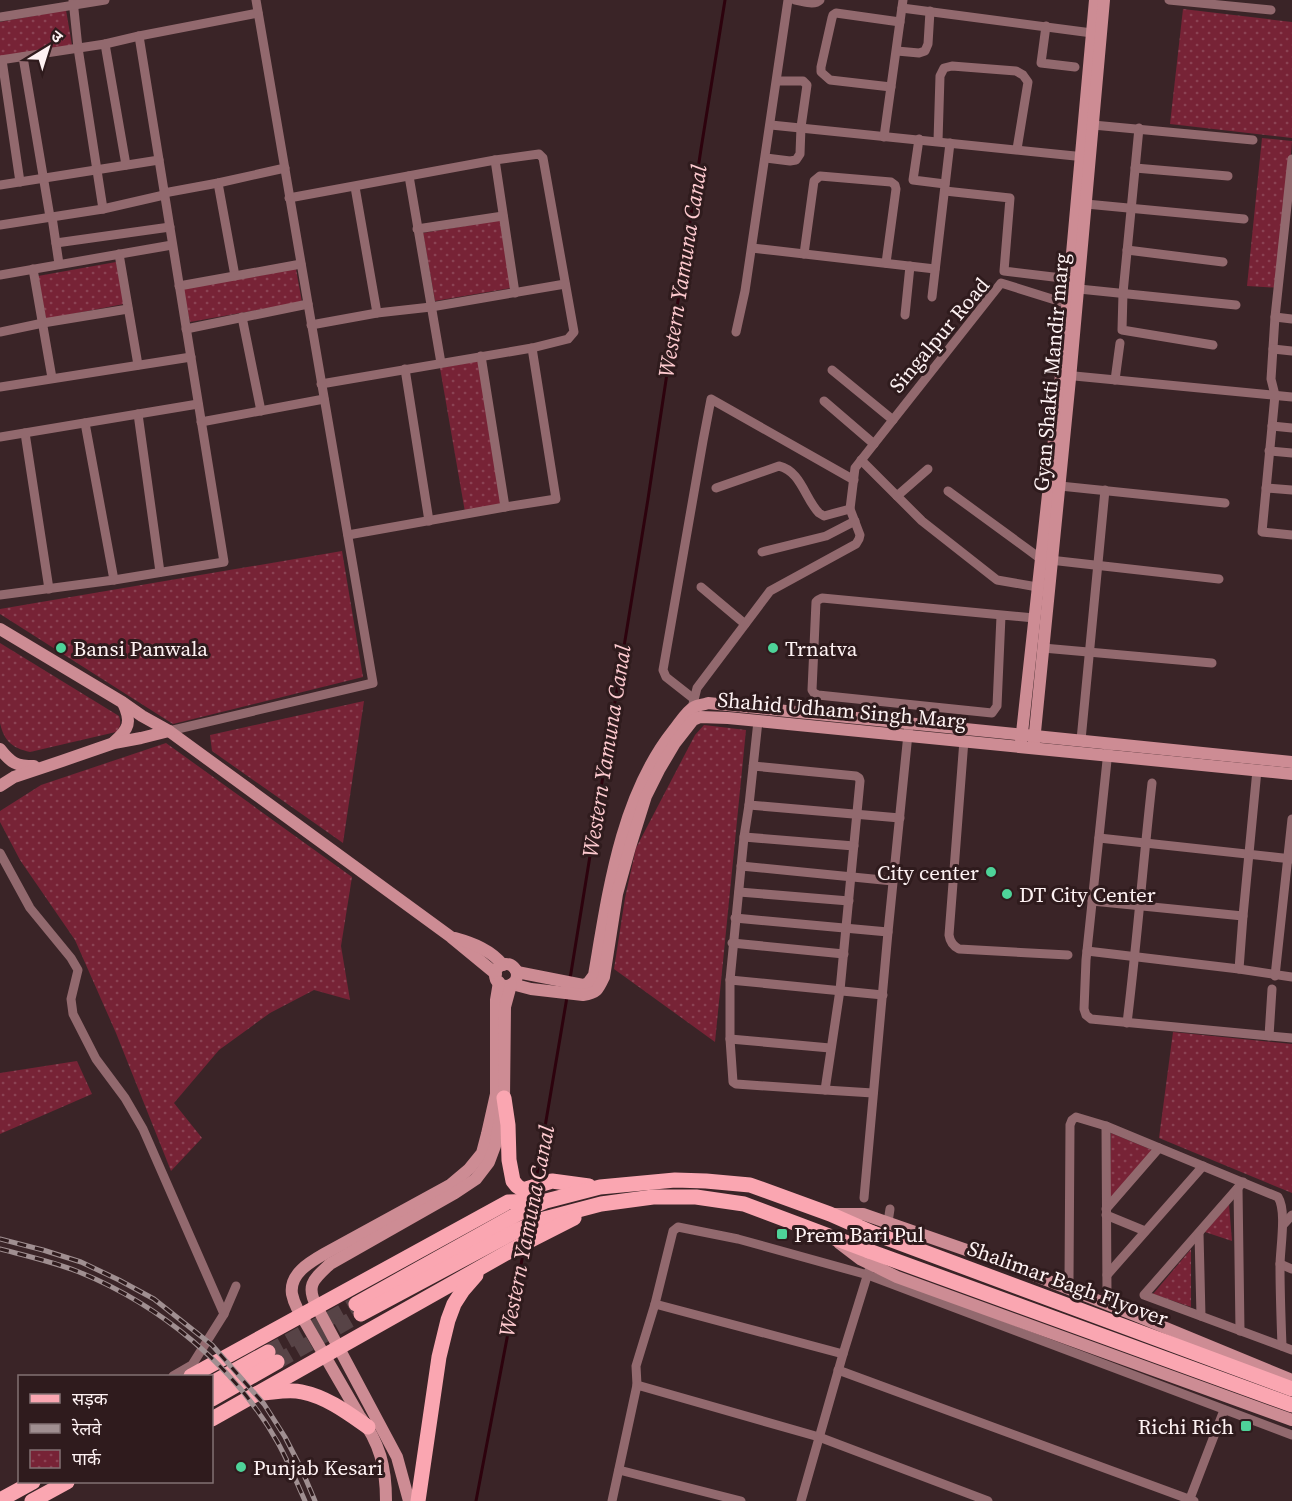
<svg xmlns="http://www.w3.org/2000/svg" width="1292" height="1501" viewBox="0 0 1292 1501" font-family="'Source Serif 4','Noto Sans Devanagari',serif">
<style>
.park{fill:url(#park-dots)}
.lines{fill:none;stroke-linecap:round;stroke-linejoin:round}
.stream{stroke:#2d020d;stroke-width:3}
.primary-tunnel{stroke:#574346;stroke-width:15;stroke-dasharray:15 8;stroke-linecap:butt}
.street{stroke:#92696e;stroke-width:9}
.secondary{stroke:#cd8c94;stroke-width:12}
.primary{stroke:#faa6b1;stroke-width:15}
.rail-casing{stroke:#a08f91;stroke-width:5}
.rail{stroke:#2f1b1d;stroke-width:3;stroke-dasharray:9;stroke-linecap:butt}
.primary-bridge{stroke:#faa6b1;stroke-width:15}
.poi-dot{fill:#4ed399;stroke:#2f1b1d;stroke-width:2}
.labels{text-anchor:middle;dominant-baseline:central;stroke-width:6;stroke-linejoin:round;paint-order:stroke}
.street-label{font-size:21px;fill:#fef2f3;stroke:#2f1b1d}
.poi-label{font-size:21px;fill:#fef2f3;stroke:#2f1b1d;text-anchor:start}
.water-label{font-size:22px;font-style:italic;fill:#ffcbd0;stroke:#2f1b1d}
</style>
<defs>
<pattern id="park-dots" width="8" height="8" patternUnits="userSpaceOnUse" patternTransform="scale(1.5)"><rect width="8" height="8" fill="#772336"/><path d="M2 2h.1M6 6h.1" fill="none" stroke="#8b4354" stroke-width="1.8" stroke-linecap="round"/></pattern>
</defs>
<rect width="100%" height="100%" fill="#3a2427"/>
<!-- park -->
<g class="park">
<path d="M1183 9 1292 22V138L1170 124Z"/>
<path d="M66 10 72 45 0 57V22Z"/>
<path d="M1262 138 1292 141 1281 288 1247 286Z"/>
<path d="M500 220 511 288 435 301 423 233Z"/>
<path d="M116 262 124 304 46 319 38 276Z"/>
<path d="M296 269 302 302 190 322 183 289Z"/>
<path d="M478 361 502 506 465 512 440 368Z"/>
<path d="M342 551 363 677 173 724 0 614V609Z"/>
<path d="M0 643 119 716C121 723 121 726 116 732L30 752C12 748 4 741 0 723Z"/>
<path d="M364 701 343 843 212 751 210 735Z"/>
<path d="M704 725 746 730 715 1042 614 969 625 898 636 848 695 735Z"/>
<path d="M166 743 352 877 341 946 350 1000 314 990 270 1013 219 1050 174 1103 202 1138 171 1171 116 1033 75 940 20 860 0 822V811L41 785Z"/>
<path d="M1173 1032 1292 1044V1193L1159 1138Z"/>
<path d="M77 1061 92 1094 0 1134V1073Z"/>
<path d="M1111 1133 1152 1150 1110 1198Z"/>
<path d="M1229 1204 1232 1241 1205 1232Z"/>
<path d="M1191 1249V1307L1153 1294Z"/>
</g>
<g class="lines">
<!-- stream -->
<g class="stream">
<path d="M570 979 648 499 701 149 725 0"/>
<path d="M536 1180 567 997"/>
<path d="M476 1501 524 1249"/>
</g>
<!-- primary-tunnel -->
<g class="primary-tunnel">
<path d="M268 1352 356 1304"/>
<path d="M277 1362 361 1314"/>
</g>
<!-- street -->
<g class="street">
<path d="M73 0 78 48 103 209"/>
<path d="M795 0C803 1 814 6 820 0"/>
<path d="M1169 0 1271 10"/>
<path d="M902 8 1092 33"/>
<path d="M0 17 105 0"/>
<path d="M1046 26 1041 63 1075 67"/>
<path d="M105 44 126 165"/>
<path d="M897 51 919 53 925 51 928 44 930 11"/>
<path d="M23 57 50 217"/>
<path d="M0 60 105 44 139 36"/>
<path d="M2 60 20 182"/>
<path d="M891 87 830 80 821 72V67L832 18 833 15 836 13 900 22"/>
<path d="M771 125 1085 157"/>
<path d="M1093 125 1253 140"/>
<path d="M1139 128 1123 293 1122 330 1213 345"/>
<path d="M884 137 903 0"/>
<path d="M919 139 913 180 945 184"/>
<path d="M938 141 940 76 944 68 952 66 1016 71 1023 75 1028 82 1017 149"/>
<path d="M766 158 790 161 796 160 800 154 801 127 807 85 803 81H777"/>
<path d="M1292 159 1275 317 1271 379 1275 395 1262 532 1292 535"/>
<path d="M495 160 515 293"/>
<path d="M1135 168 1228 176"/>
<path d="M409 176 441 363"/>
<path d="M218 183 235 276"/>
<path d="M0 185 159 160"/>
<path d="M355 187 377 313"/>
<path d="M945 191 1010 198 1004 271 1070 279"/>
<path d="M164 193 218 183 285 168"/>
<path d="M289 198 495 160 539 154 543 158 574 332 568 339 532 348 321 384"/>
<path d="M1086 204 1244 219"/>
<path d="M52 217 59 264"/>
<path d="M0 225 103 209 164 195"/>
<path d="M417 229 503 216"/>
<path d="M56 243 170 227"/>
<path d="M752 248 935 269"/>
<path d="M1127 250 1223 262"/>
<path d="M119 254 138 365"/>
<path d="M804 254 814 181 820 176 891 182 895 185 896 189 886 263"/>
<path d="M33 269 52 378"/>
<path d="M0 275 172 245"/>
<path d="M179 286 301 264"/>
<path d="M1079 289 1236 305"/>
<path d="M932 297 950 143"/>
<path d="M905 315 910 266"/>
<path d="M242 317 261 411"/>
<path d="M1275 317 1292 319"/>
<path d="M311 325 377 313 431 307 565 284"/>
<path d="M186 329 308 304"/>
<path d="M0 332 43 323 128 309"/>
<path d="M736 332 745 291 788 0"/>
<path d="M1273 349 1292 351"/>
<path d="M481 356 505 507 556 499 532 348"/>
<path d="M405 369 429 521"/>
<path d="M832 370 893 420"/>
<path d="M1064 375 1292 397"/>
<path d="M1115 380 1120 343"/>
<path d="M0 387 191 357"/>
<path d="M824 401 874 444"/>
<path d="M138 414 160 572"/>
<path d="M201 422 324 399"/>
<path d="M85 423 114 580"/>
<path d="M1272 426 1292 428"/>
<path d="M25 433 49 589"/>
<path d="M0 437 198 404"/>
<path d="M1269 451 1292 453"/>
<path d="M861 460 922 521 997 580 1043 588"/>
<path d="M1060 486 1225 503"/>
<path d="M716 488 779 466C801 471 805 499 819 513L824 516 850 509"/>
<path d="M1266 488 1292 490"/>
<path d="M948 491 1041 559 1219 579"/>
<path d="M897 496 928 469"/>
<path d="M348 535 505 507"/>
<path d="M762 552 826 536 855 521"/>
<path d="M701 587 745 624"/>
<path d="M0 595 114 580 224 562 139 36 258 13"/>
<path d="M1001 616 997 706 992 713 818 695 814 693 812 690 816 602 818 600 822 598 1034 618"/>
<path d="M1043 648 1212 663"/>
<path d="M694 699 666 677 663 670 703 441 711 399 854 480"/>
<path d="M693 712 692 708 697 688 770 591 856 544 859 539 860 535 850 509 855 468 1001 283 1068 304"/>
<path d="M169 731 373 683 256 0"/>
<path d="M964 740 949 935C950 942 953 946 959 949L1068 955"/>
<path d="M1081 740 1105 490"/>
<path d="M1108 751 1086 960 1084 1009 1086 1015 1091 1019 1292 1038"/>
<path d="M753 766 856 776 859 778 860 781 840 990 825 1090 736 1084 733 1082 730 1039V980L744 837 749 805 758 721"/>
<path d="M749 805 900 818"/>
<path d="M744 837 854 846"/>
<path d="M1099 838 1292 859"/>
<path d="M0 853 30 908 71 958 78 970 71 999 73 1014 96 1059 125 1098 143 1129 224 1314"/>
<path d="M741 866 893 881"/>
<path d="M739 892 849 901"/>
<path d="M1092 901 1243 916"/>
<path d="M735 918 888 932"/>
<path d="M732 943 844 954"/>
<path d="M1087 951 1239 969 1292 977"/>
<path d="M1239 969 1243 916 1257 770"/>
<path d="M1275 976 1292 819"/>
<path d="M730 980 883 995"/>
<path d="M1127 1023C1137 943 1143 863 1152 783"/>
<path d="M1269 1036 1272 989"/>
<path d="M730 1039 830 1048"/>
<path d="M825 1090 873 1093"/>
<path d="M1106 1126 1107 1294"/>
<path d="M1243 1182 1144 1295 1292 1350"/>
<path d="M1238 1188 1240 1331"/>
<path d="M864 1198 888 932 909 724"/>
<path d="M1106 1209 1159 1148"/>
<path d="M1106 1215 1145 1231"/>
<path d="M888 1222 890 1209"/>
<path d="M1283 1225 1292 1215"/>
<path d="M1199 1233 1201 1316"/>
<path d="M1280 1264 1292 1269"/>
<path d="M1107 1275 1203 1166"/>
<path d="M1069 1280 1070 1125 1072 1120 1076 1117 1106 1126 1278 1197C1287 1211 1280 1248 1280 1266 1280 1293 1281 1319 1282 1346"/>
<path d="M843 1354 655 1304 673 1231 678 1227 738 1239 868 1275 1292 1435"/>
<path d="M838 1370 1194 1501"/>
<path d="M173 1376 192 1365 224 1314 236 1286"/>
<path d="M637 1385 636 1366 655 1304"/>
<path d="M619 1470 741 1501"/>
<path d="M612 1501 637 1385 819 1437 988 1501"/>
<path d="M801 1501 843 1354 869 1270"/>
<path d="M1189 1501 1224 1410"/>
</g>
<!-- secondary -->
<g class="secondary">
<path d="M0 629 122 702 142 716 169 731 451 937 496 974"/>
<path d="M114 742C129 729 132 722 123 703"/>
<path d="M1021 742 1061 375 1095 0"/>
<path d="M1034 742 1070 379 1104 0"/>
<path d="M0 749C11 763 16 766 34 766"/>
<path d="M0 786 14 777 62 761 114 743 141 738 169 731"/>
<path d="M455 938C473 943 491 950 503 965"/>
<circle cx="506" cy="975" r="11"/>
<path d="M515 969 517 972 583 985 588 983 594 975C608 894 620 798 673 731 679 724 686 711 694 707 698 705 703 705 708 703L1292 762"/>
<path d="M512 984 531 989 583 995C597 993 598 990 604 977L617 894 630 847 646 796 659 770 675 743 693 720 700 717 728 718 1292 774"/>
<path d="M834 1214H863L998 1261 1137 1316 1292 1380"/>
<path d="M839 1243 860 1259 897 1277 1292 1420"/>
<path d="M386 1501C386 1467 380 1443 359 1415L297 1308C295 1304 293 1299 292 1294 289 1274 310 1262 324 1254L450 1185 469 1169 482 1153 487 1134 496 1094V1000L499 982"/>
<path d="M409 1501 397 1457 317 1307C305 1285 314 1279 330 1264L455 1193 476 1179 489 1162 495 1146 504 1098 505 1007 511 985"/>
</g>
<!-- primary -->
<g class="primary">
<path d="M504 1098 508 1125 509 1160 513 1181 517 1186 523 1190 552 1181 589 1186"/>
<path d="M356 1304 521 1212 546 1201 600 1187 675 1180 706 1181 750 1185 830 1214 873 1233"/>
<path d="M361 1314 516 1231 544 1219 601 1204 653 1197H696L744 1204 869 1251"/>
<path d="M191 1376 508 1202 536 1201"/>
<path d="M212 1383 268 1352"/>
<path d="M264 1393C276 1392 290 1389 302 1392 327 1397 348 1413 368 1427"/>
<path d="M212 1399 277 1362"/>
<path d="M212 1419 517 1247 574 1218"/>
<path d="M0 1500 33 1482"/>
<path d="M32 1501 67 1482"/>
<path d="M418 1501 439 1357 448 1320 454 1304 463 1290 476 1275"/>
</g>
<defs>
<g id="rail">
<path d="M0 1239 43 1250 81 1262 119 1280 154 1299 212 1345 264 1404 285 1437 301 1468 315 1501"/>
<path d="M0 1249C27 1256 54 1262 79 1272 160 1305 235 1366 278 1443 288 1461 296 1481 305 1501"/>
</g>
</defs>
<!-- rail casing -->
<use href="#rail" class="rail-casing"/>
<!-- rail -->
<use href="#rail" class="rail"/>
<!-- primary-bridge -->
<g class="primary-bridge">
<path d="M873 1233 1292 1389"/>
<path d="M869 1251 1292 1405"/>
</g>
</g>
<!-- markers -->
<g class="poi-dot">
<circle cx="61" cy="648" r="6"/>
<circle cx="773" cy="648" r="6"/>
<circle cx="991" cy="872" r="6"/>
<circle cx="1007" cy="894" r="6"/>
<rect x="776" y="1228" width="12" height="12" rx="3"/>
<rect x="1240" y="1420" width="12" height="12" rx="3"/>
<circle cx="241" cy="1467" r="6"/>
</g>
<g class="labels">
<!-- street labels -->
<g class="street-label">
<text transform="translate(939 335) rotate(-50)">Singalpur Road</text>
<text transform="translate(1051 372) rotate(-85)">Gyan Shakti Mandir marg</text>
<text transform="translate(842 710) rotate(5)">Shahid Udham Singh Marg</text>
<text transform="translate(1068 1283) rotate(20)">Shalimar Bagh Flyover</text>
</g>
<!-- poi labels -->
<g class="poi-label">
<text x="73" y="648">Bansi Panwala</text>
<text x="785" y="648">Trnatva</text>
<text x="979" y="872" text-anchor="end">City center</text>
<text x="1019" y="894">DT City Center</text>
<text x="794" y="1234">Prem Bari Pul</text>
<text x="1234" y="1426" text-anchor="end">Richi Rich</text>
<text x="253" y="1467">Punjab Kesari</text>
</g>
<!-- water labels -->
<g class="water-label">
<text transform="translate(682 271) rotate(-81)">Western Yamuna Canal</text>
<text transform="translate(606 751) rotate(-81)">Western Yamuna Canal</text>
<text transform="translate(526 1231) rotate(-79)">Western Yamuna Canal</text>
</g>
</g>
<!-- legend -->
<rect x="18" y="1375" width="195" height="108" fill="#2f1b1d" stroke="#827173" stroke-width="1.5"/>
<rect x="30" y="1394" width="30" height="9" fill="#faa6b1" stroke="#827173" stroke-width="1.5"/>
<text x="72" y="1405" font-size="18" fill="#fef2f3">सड़क</text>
<rect x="30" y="1424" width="30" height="9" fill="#a08f91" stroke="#827173" stroke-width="1.5"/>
<text x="72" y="1435" font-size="18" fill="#fef2f3">रेलवे</text>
<rect x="30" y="1450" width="30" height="18" fill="url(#park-dots)" stroke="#827173" stroke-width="1.5"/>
<text x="72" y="1465" font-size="18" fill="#fef2f3">पार्क</text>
<!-- north arrow -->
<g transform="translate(48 48) rotate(38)" stroke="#2f1b1d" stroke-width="4.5" paint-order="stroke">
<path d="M0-4.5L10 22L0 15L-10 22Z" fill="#fef2f3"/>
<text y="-9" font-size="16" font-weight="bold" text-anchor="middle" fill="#fef2f3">उ</text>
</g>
</svg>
